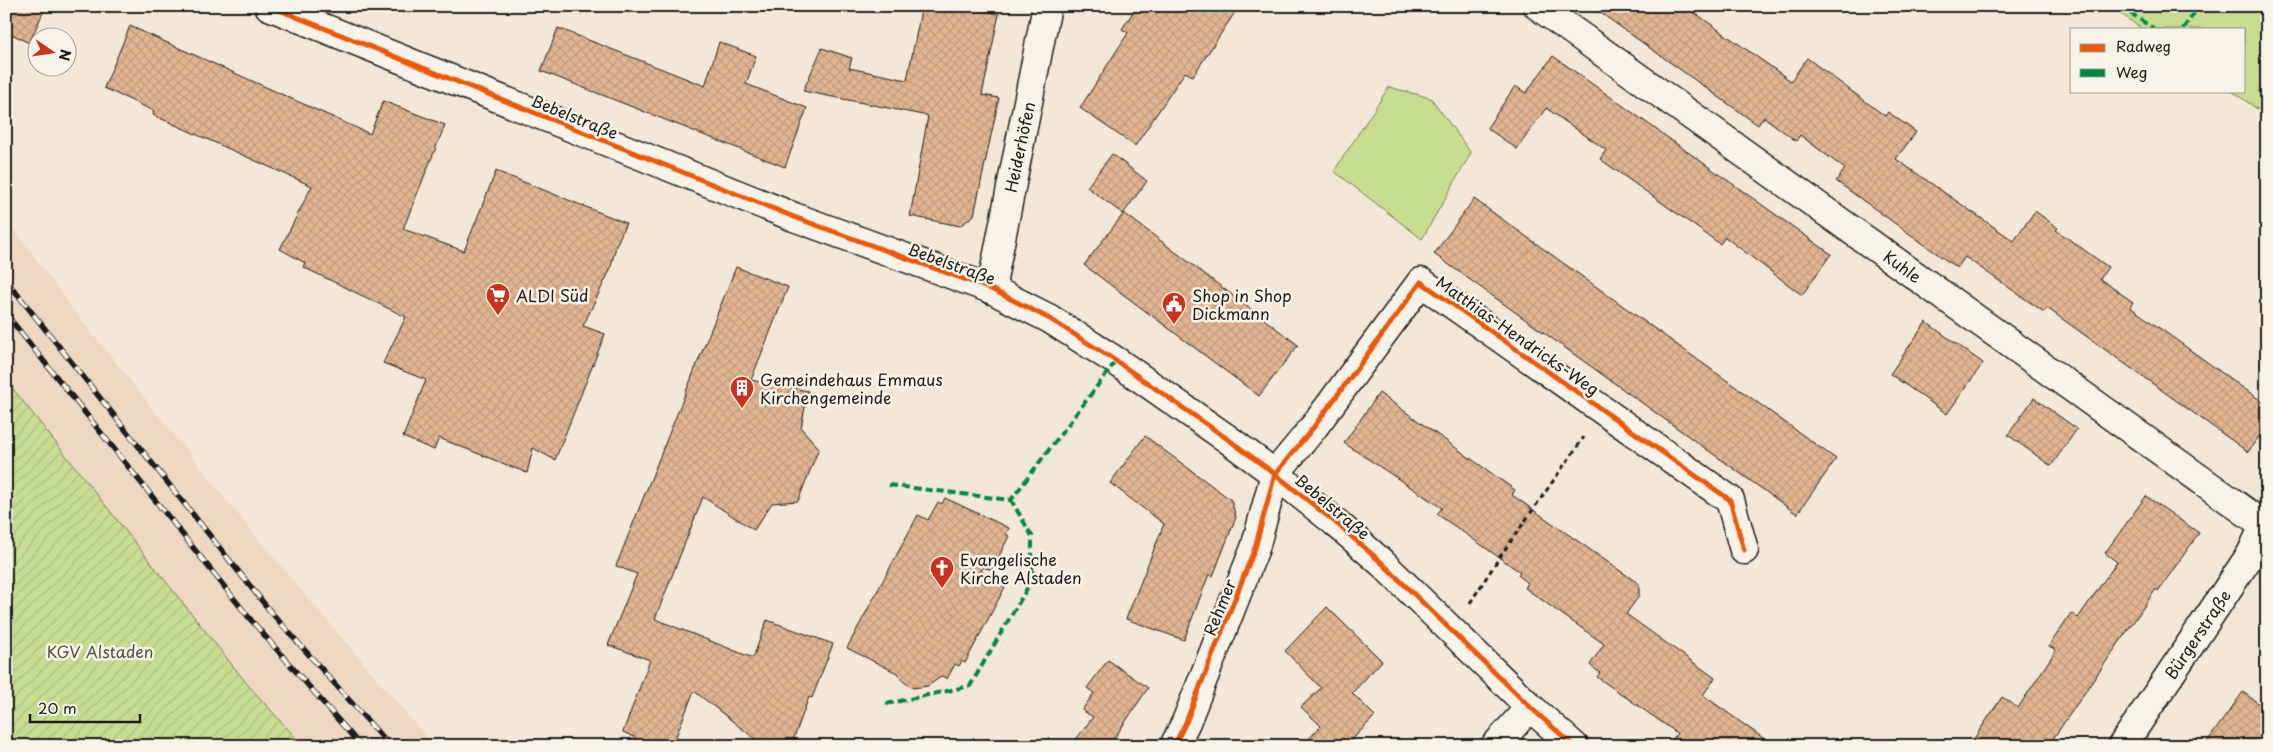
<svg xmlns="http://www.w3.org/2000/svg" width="2273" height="752" viewBox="0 0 2273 752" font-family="'Playpen Sans',sans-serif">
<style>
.built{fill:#eed8c2}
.park{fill:#c9dd92;stroke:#727c57}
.garden{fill:url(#garden-furrows);stroke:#727c57}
.building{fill:url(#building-cross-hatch);stroke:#1c1c1c}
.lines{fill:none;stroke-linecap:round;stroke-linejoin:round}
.minor-casing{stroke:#1c1c1c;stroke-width:31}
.path{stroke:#1c1c1c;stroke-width:3;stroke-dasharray:5 4;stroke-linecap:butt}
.minor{stroke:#f7f3e8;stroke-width:28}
.rail-casing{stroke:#1c1c1c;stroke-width:5.5}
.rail{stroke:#f7f3e8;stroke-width:4;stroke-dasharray:11;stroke-linecap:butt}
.quiet{stroke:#00873e;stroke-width:4;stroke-dasharray:8 4;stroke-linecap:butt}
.cycleway-casing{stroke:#f7f3e8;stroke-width:8}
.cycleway{stroke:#e8590c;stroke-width:5}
.labels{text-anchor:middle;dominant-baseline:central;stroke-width:5;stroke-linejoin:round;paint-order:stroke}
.street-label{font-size:16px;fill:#1c1c1c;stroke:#f7f3e8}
.poi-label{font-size:16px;fill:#1c1c1c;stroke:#f7f3e8;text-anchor:start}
.park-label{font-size:16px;fill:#50563f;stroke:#f7f3e8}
</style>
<defs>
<pattern id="garden-furrows" width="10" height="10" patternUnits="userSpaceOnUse" patternTransform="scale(1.25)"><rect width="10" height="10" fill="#c9dd92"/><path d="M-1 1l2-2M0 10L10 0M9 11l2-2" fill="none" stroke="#acbd7d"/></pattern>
<pattern id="building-cross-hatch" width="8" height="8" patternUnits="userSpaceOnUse" patternTransform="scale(1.25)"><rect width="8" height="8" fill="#e1b592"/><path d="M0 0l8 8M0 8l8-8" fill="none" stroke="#c09b7d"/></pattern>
</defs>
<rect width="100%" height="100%" fill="#f3e7d7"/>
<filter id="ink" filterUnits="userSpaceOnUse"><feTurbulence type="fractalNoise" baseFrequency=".02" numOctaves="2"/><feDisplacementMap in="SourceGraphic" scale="10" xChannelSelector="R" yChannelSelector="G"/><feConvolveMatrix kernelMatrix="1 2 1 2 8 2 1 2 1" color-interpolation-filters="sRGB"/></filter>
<g filter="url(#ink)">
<!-- built -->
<path class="built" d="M6 219 84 323 267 550 434 746H303L248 685 6 380Z"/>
<!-- park -->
<g class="park">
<path d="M2110 6H2267V116L2232 91H2244V29H2142Z"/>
<path d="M1389 87 1431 98 1471 153 1422 239 1334 171Z"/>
</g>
<!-- garden -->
<path class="garden" d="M6 380 248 685 303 746H6Z"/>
<!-- building -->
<g class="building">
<path d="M6 6H46L29 43 6 31Z"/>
<path d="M922 6H959L999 14 982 95 999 98 974 215 960 226 910 216 928 116 803 91 822 48 852 58 849 68 907 80Z"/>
<path d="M1137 6H1239L1193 76 1185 72 1135 146 1080 108 1128 33 1122 29Z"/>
<path d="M1591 6H1685L1791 81 1807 58 1885 116 1888 112 1916 132 1896 159 2014 241 2035 211 2058 228 2056 230 2108 267 2100 279 2133 302 2130 307 2267 405V425L2248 452 2047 308 2044 312 1965 257 1957 268 1836 181 1845 169 1800 135 1796 141 1764 117 1758 125Z"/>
<path d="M130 26 370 134 383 101 445 125 403 229 464 251 496 171 626 223 616 246 610 270 583 326 605 334 555 460 533 448 527 473 439 438 434 450 403 437 426 380 383 363 406 317 303 267 305 263 280 249 312 186 153 115 154 111 104 88Z"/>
<path d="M558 28 705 86 719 42 756 56 746 84 807 108 785 167 541 71Z"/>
<path d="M1553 56 1831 254 1802 295 1725 237 1720 244 1600 159 1606 150 1546 108 1517 149 1487 128 1515 86 1526 93Z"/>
<path d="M1112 154 1147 181 1123 214 1087 187Z"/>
<path d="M1474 199 1836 459 1797 514 1434 254Z"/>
<path d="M1124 213 1298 345 1259 396 1084 265Z"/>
<path d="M736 267 788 287 751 380 808 391 801 428 819 448 798 501 772 503 754 530 703 497 655 619 753 658 767 620 833 644 812 698 809 697 791 746H764L694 691 672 746H633L636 738 623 732 650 660 608 645 637 574 616 566Z"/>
<path d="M1926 322 1983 363 1947 414 1890 374Z"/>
<path d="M1379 393 1515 490 1512 495 1639 584V596L1626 614 1715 678 1703 695 1774 746H1668L1677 733 1597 677 1600 673 1590 665 1604 644 1525 588 1528 583 1518 575 1520 572 1437 514 1442 508 1344 443Z"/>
<path d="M2034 398 2077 429 2051 466 2008 435Z"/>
<path d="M1145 436 1231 500 1236 517 1213 576 1209 574 1184 640 1126 619 1164 524 1110 483Z"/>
<path d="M2146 496 2199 533 2185 553 2158 591 2156 589 2048 746H1969L2002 697 2018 708 2056 650 2049 646 2071 613 2078 618 2117 562 2105 553Z"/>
<path d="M945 498 1009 528 1006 534 1009 536 992 570 983 567 981 571 1005 587 965 663 962 661 959 666 955 664 947 679 942 676 928 686 913 688 904 682 897 673 847 648 918 515 928 520 938 502 942 504Z"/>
<path d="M1327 607 1382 661 1352 693 1375 716 1346 746H1302L1321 726 1301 707 1321 688 1285 651Z"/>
<path d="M1108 660 1148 688 1109 746H1071L1093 717 1082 710 1094 693 1087 688Z"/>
<path d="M2243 692 2267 710V746H2204Z"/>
</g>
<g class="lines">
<defs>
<g id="minor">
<path d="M269 6 794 217 991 289 1050 319 1116 361 1229 440 1275 474 1335 522 1382 563 1530 707 1574 746"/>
<path d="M1538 6 2267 527"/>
<path d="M991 289 1047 6"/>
<path d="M1174 746 1186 722 1255 548 1275 474 1313 428 1421 282 1730 500 1744 550"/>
<path d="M1495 746 1530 707"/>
<path d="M2122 746 2251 554 2267 519"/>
</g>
</defs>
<!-- minor casing -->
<use href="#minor" class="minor-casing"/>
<!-- path -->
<path class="path" d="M1470 603 1499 558 1584 437"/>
<!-- minor -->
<use href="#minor" class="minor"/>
<defs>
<g id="rail">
<path d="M6 280 270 611 390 746"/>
<path d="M6 314 251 620 361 746"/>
</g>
</defs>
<!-- rail casing -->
<use href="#rail" class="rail-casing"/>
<!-- rail -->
<use href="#rail" class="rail"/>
<!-- quiet -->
<g class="quiet">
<path d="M2120 6 2154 29"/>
<path d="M2183 29 2199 6"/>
<path d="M889 485 1011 500 1116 361"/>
<path d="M886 704 970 686 1032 580V536L1011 500"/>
</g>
<defs>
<g id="cycleway">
<path d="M269 6 794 217 991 289 1050 319 1116 361 1229 440 1275 474 1335 522 1382 563 1530 707 1574 746"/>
<path d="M1174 746 1186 722 1255 548 1275 474 1313 428 1421 282 1730 500 1744 550"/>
</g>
</defs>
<!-- cycleway casing -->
<use href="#cycleway" class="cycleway-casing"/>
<!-- cycleway -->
<use href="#cycleway" class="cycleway"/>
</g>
</g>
<!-- icons -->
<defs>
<symbol id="supermarket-pin" viewBox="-11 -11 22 30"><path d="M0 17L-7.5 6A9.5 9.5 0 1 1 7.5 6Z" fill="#c8321e" stroke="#f7f3e8"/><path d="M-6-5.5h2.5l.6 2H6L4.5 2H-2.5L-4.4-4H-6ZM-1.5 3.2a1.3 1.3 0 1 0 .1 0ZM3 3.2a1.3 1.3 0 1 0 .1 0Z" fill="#fff"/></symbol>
<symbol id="civic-pin" viewBox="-11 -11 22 30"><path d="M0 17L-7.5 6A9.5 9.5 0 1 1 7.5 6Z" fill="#c8321e" stroke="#f7f3e8"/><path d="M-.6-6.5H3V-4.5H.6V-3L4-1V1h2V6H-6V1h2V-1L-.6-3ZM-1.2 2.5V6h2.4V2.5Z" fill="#fff"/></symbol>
<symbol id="building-pin" viewBox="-11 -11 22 30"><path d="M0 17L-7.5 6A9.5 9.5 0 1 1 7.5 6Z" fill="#c8321e" stroke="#f7f3e8"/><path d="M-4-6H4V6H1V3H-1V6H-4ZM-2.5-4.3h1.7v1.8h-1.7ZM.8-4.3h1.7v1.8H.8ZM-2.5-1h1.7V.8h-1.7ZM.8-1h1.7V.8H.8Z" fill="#fff"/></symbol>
<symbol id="church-pin" viewBox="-11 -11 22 30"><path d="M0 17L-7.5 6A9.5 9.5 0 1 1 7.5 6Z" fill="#c8321e" stroke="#f7f3e8"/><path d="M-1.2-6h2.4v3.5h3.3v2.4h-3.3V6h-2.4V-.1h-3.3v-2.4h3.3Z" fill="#fff"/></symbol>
</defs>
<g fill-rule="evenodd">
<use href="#supermarket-pin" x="484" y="281" width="28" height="38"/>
<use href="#civic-pin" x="1160" y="290" width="28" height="38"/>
<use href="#building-pin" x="728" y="374" width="28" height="38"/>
<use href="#church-pin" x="928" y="554" width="28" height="38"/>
</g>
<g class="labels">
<!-- street labels -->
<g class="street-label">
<text transform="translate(575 116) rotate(22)">Bebelstraße</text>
<text transform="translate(1019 147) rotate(-78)">Heiderhöfen</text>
<text transform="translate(952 263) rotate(20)">Bebelstraße</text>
<text transform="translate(1903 266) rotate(36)">Kuhle</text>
<text transform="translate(1518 335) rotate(35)">Matthias-Hendricks-Weg</text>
<text transform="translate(1333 506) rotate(40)">Bebelstraße</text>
<text transform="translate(1219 607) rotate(-68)">Rehmer</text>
<text transform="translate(2197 634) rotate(-56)">Bürgerstraße</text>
</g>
<!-- poi labels -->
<g class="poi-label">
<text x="516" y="295">ALDI Süd</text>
<text x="1192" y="295">Shop in Shop<tspan x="1192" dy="18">Dickmann</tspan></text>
<text x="760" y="379">Gemeindehaus Emmaus<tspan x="760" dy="18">Kirchengemeinde</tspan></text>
<text x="960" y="559">Evangelische<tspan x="960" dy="18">Kirche Alstaden</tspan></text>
</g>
<!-- park labels -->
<g class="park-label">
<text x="100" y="651">KGV Alstaden</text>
</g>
</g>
<!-- margin -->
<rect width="2273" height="752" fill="none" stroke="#f7f3e8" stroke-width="25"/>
<rect x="12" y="12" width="2248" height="727" fill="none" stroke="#1c1c1c" stroke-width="2" filter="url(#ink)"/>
<!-- legend -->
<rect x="2070" y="28" width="175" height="65" fill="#f7f3e8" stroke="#9f9d96"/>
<rect x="2080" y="44" width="25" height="8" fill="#e8590c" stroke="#9f9d96"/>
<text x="2116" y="52" font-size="15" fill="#1c1c1c">Radweg</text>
<rect x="2080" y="69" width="25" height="8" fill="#00873e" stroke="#9f9d96"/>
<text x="2116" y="78" font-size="15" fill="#1c1c1c">Weg</text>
<!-- north arrow -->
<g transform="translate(52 52) rotate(103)"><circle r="24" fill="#f7f3e8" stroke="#9f9d96"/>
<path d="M0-4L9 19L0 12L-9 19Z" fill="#c8321e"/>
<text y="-8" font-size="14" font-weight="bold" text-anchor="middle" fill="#1c1c1c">N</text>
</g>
<!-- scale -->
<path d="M30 714v8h110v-8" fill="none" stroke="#1c1c1c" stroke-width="2.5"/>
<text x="38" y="714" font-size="15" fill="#1c1c1c" stroke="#f7f3e8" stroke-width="4" paint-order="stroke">20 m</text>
</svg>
